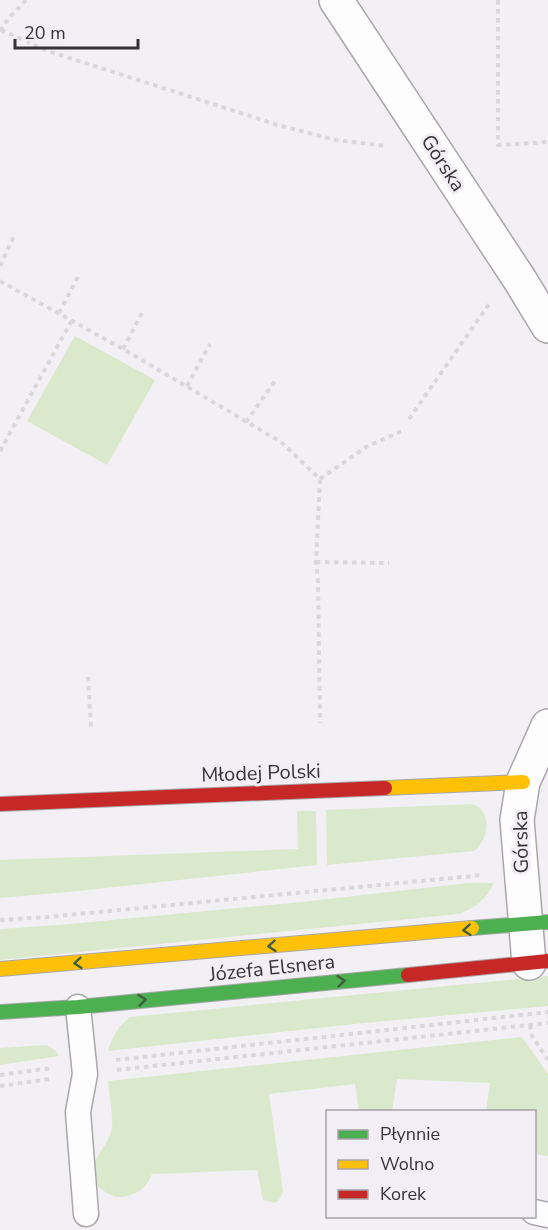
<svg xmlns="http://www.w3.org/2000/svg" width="548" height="1230" viewBox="0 0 548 1230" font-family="'Nunito Sans',sans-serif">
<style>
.green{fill:#dae9cc}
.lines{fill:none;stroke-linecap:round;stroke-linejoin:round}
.lane-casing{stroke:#a9a7aa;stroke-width:27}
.street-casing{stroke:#a9a7aa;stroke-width:36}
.fast-casing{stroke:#a9a7aa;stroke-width:16}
.slow-casing{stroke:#a9a7aa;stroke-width:16}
.jam-casing{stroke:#a9a7aa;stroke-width:16}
.path{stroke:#d8d7d9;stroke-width:4;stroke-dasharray:4.5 4.5;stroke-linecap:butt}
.lane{stroke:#fdfdfd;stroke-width:24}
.street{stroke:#fdfdfd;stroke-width:33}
.fast{stroke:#4caf50;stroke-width:14}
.slow{stroke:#ffc107;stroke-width:14}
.jam{stroke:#c62828;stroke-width:14}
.oneway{stroke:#3d5e3f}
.labels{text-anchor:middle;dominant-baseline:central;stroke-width:6;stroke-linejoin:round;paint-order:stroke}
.street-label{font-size:20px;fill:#353336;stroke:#f3eef6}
</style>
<rect width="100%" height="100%" fill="#f2f0f4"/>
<!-- green -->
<g class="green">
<path d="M75 336 155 380 107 465 27 421Z"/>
<path d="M472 804C493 810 489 840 474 851L327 865 326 810Z"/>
<path d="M297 811H316L317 865 78 891 0 898V860L298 849Z"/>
<path d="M468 883H494C487 898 475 908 459 914L0 960V929L70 924 302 902Z"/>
<path d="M548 976V1006L364 1023 108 1051C111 1039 119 1025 130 1017Z"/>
<path d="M522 1037 548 1074V1156L535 1154 534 1112 486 1111 490 1083 397 1079 392 1111H359L355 1084 269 1094 283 1192 279 1200 275 1203 263 1200 257 1170 152 1174C147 1185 143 1191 130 1195 121 1199 112 1197 104 1191 74 1170 109 1151 112 1127 113 1112 109 1095 108 1081Z"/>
<path d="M46 1045 55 1050 59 1056 0 1065V1048Z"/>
</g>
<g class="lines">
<defs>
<g id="lane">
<path d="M78 1007 85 1074 78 1112 86 1214"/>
<path d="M534 1212 548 1215"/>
</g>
<g id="street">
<path d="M336 0 520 280 548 326"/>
<path d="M529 963 517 820 523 782 548 726"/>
</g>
<g id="fast">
<path d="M472 928 548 922"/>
<path d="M0 1012 78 1007 408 975"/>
</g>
<g id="slow">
<path d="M385 788 523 782"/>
<path d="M0 969 472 928"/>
</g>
<g id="jam">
<path d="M0 804 385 788"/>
<path d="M408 975 548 961"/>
</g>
</defs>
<!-- lane casing -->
<use href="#lane" class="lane-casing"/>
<!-- street casing -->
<use href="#street" class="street-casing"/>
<!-- fast casing -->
<use href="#fast" class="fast-casing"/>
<!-- slow casing -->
<use href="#slow" class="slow-casing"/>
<!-- jam casing -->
<use href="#jam" class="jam-casing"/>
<!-- path -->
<g class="path">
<path d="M498 0V145L548 142"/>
<path d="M1 30 48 51 278 125 336 140 386 146"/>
<path d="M0 31 8 19 26 0"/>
<path d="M0 266 14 236"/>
<path d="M0 281 123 349 281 442 320 479 316 562 318 582 320 723"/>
<path d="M59 313 80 273"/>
<path d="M123 349 144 309"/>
<path d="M187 386 210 344"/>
<path d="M409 419 489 304"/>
<path d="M246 422 275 381"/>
<path d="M0 451 72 320"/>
<path d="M320 479 366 447 402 431"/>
<path d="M316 562 389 563"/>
<path d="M88 677 91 728"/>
<path d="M0 920 47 917 483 875"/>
<path d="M530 1025 532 1036 548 1060"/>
<path d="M116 1060 548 1012"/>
<path d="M117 1070 548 1023"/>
<path d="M0 1075 52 1068"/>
<path d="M0 1086 50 1079"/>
</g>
<!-- lane -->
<use href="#lane" class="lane"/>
<!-- street -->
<use href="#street" class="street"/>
<!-- fast -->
<use href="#fast" class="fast"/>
<!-- slow -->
<use href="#slow" class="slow"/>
<!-- jam -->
<use href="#jam" class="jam"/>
</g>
<!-- one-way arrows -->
<defs><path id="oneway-chevron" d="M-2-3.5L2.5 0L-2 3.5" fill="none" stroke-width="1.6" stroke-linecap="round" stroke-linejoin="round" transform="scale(1.5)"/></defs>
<g class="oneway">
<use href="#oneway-chevron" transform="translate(467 930) rotate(175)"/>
<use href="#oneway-chevron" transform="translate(272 946) rotate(175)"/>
<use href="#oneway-chevron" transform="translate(78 963) rotate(175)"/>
<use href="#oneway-chevron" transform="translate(341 981) rotate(-5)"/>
<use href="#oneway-chevron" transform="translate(142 1000) rotate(-6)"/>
</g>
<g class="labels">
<!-- street labels -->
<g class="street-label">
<text transform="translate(443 163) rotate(57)">Górska</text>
<text transform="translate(261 773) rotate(-2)">Młodej Polski</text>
<text transform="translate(521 842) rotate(-91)">Górska</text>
<text transform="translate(272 968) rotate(-6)">Józefa Elsnera</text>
</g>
</g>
<!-- legend -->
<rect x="326" y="1110" width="210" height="108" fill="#f3eef6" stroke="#a7a3a9" stroke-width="1.5"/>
<rect x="338" y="1130" width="30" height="9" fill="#4caf50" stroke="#a7a3a9" stroke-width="1.5"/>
<text x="380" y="1140" font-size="18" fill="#353336">Płynnie</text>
<rect x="338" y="1160" width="30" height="9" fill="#ffc107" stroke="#a7a3a9" stroke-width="1.5"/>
<text x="380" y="1170" font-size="18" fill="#353336">Wolno</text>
<rect x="338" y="1190" width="30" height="9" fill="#c62828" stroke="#a7a3a9" stroke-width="1.5"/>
<text x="380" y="1200" font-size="18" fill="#353336">Korek</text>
<!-- scale -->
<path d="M15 39v9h123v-9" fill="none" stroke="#353336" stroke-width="3"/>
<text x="24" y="39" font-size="18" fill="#353336" stroke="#f3eef6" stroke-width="4.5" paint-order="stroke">20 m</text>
</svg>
